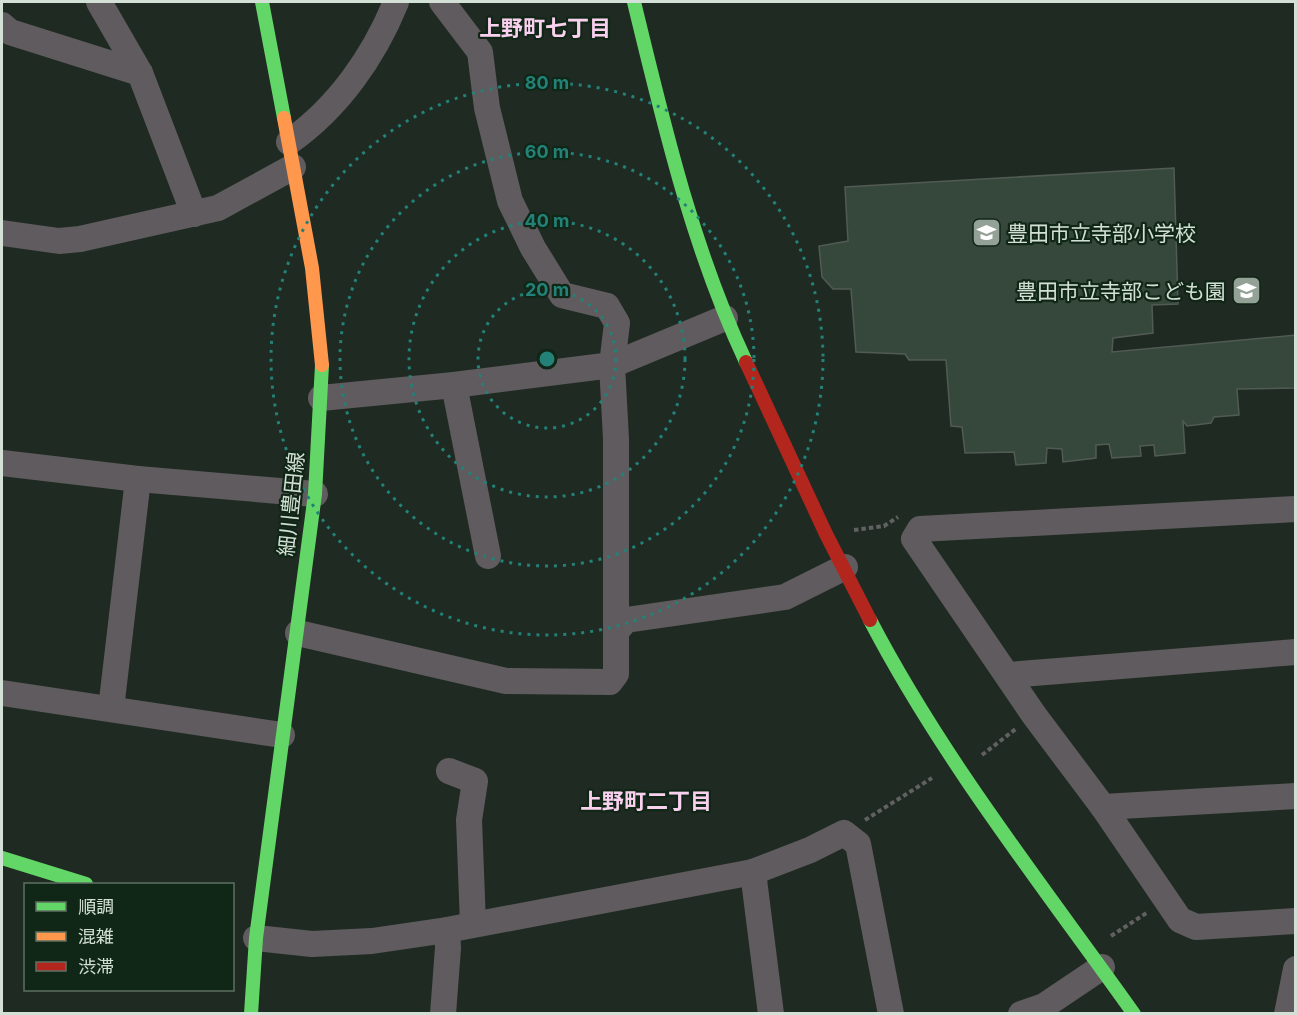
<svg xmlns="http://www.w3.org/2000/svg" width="1297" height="1015" viewBox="0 0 1297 1015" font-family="Inter,'Noto Sans JP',sans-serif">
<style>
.building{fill:#36483c;stroke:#515b54;stroke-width:1.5}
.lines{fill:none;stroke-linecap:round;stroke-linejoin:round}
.path{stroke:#616161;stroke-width:4;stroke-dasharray:4.5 3;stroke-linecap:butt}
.street{stroke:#605b5e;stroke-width:26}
.fast{stroke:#63d668;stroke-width:14}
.slow{stroke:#ff974d;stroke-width:14}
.jam{stroke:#b3261e;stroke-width:14}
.ring{fill:none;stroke:#238178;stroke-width:3;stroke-dasharray:3 6}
.labels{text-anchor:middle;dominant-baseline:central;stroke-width:4.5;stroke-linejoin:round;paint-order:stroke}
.poi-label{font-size:21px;fill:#d3e0d5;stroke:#102616;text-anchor:start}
.street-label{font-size:21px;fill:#d3e0d5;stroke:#102616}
.neighbourhood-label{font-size:22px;font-weight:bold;fill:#f9d0ed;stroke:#102616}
.centre{fill:#238178;stroke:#102616;stroke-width:3}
.ring-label{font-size:18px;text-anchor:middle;font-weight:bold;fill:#238178;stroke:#102616;stroke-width:4.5;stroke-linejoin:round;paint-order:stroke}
</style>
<rect width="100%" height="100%" fill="#1f2b22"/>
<!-- building -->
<path class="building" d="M1174 168 1178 304 1152 305 1153 333 1113 338 1112 352 1296 335V388L1237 389 1239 415 1214 417 1211 423 1187 426 1183 421 1185 453 1155 456 1154 445 1140 446 1141 456 1112 458 1109 444 1096 445V458L1063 462 1062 449 1047 448 1046 463 1016 465 1014 452 965 453 962 427 951 426 946 360H909L905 354 856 352 851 289H833L822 277 819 246 848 241 845 187Z"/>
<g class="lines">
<!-- path -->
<g class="path">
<path d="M854 530 884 526 898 517"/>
<path d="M982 755 1017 728"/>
<path d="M865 820 932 778"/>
<path d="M1111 936 1148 912"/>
</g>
<!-- street -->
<g class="street">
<path d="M99 2 140 73"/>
<path d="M2 25 10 32 140 73 194 214"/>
<path d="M289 142C338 108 374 56 396 2"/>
<path d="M2 233 59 241 80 239 218 208 293 167"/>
<path d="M454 385 488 556"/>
<path d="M321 398 454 385 612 365 725 318"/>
<path d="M2 463 138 479 315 494"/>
<path d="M1296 509 920 529 914 539 1034 715 1103 807 1180 920 1196 927 1296 921"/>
<path d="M618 629 626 620 785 597 845 567"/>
<path d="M298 633 506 681 610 682 616 674V439L612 365 617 323 607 306 562 295 533 248 510 201 487 108 480 52 442 2"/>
<path d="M1008 675 1296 652"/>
<path d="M2 693 282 735"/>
<path d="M111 709 138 479"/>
<path d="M449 771 475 781 469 820 473 924"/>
<path d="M1103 807 1296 796"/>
<path d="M753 872 771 1014"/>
<path d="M256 938 312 944 372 941 447 930 753 872 810 850 844 833 858 844 891 1014"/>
<path d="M443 1014 448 948 447 930"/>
<path d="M1021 1014 1044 1006 1102 967"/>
<path d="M1287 1014 1296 969"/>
</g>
<!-- fast -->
<g class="fast">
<path d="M262 2 284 118"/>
<path d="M634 2C664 125 692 247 746 362"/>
<path d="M870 620C943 760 1043 886 1134 1014"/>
<path d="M2 858 86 884"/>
<path d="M251 1014 256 938 315 494 322 365"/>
</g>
<!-- slow -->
<path class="slow" d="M284 118 312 268 322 365"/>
<!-- jam -->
<path class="jam" d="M746 362 826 534 870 620"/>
</g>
<!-- distance rings -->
<g class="ring">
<circle cx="547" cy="359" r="69"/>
<circle cx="547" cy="359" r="138"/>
<circle cx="547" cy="359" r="207"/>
<circle cx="547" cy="359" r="276"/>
</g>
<!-- icons -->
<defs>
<symbol id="school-square" viewBox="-11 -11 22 22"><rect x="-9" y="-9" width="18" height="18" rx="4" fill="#94a196" stroke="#102616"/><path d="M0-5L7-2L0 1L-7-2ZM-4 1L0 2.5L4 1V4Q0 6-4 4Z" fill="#fff"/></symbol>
</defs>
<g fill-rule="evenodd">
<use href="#school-square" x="970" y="216" width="33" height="33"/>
<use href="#school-square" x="1230" y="274" width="33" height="33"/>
</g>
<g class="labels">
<!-- poi labels -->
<g class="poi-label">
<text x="1007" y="233">豊田市立寺部小学校</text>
<text x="1226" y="291" text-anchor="end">豊田市立寺部こども園</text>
</g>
<!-- street labels -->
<g class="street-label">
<text transform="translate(291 504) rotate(-84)">細川豊田線</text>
</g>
<!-- neighbourhood labels -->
<g class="neighbourhood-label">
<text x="545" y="28">上野町七丁目</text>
<text x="646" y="801">上野町二丁目</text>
</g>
</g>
<circle cx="547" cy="359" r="9" class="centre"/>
<g class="ring-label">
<text x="547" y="89">80 m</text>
<text x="547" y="158">60 m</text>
<text x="547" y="227">40 m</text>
<text x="547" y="296">20 m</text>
</g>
<!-- border -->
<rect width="1297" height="1015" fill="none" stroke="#d3e0d5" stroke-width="6"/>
<!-- legend -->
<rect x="24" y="883" width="210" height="108" fill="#102616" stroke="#5e7062" stroke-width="1.5"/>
<rect x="36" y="902" width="30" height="9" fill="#63d668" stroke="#5e7062" stroke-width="1.5"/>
<text x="78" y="913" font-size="18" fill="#d3e0d5">順調</text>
<rect x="36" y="932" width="30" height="9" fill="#ff974d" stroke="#5e7062" stroke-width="1.5"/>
<text x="78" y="943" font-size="18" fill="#d3e0d5">混雑</text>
<rect x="36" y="962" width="30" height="9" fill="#b3261e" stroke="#5e7062" stroke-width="1.5"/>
<text x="78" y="973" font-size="18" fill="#d3e0d5">渋滞</text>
</svg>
